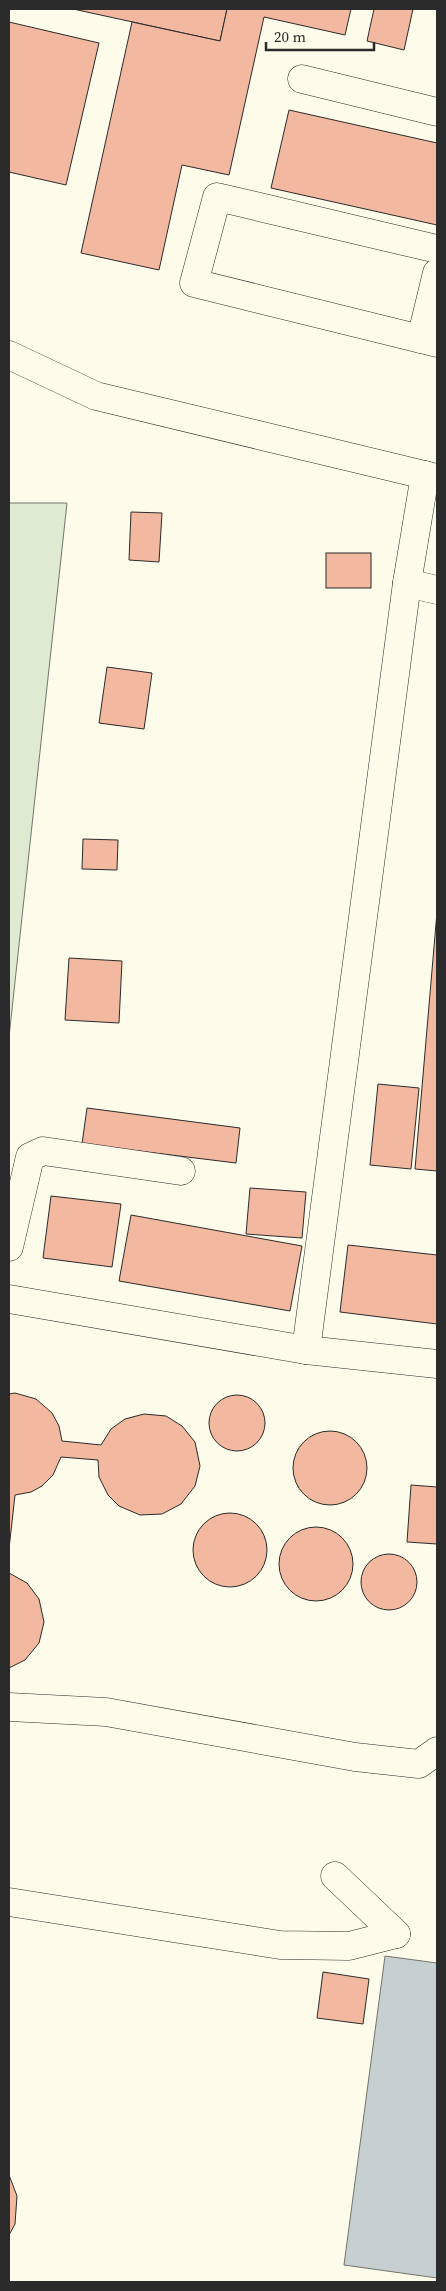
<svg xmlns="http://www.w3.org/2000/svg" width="446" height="2291" viewBox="0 0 446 2291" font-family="'Source Serif 4',serif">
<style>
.green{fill:#deebd1;stroke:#74746e}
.water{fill:#c7d0d0;stroke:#74746e}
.building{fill:#f2b8a0;stroke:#2b2b2b}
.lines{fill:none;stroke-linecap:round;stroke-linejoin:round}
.minor-casing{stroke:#2b2b2b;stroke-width:29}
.minor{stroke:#fdfbea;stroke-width:28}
</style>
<rect width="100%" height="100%" fill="#fdfbea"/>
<!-- green -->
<path class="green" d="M9 503H67L9 1037Z"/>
<!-- water -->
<path class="water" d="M385 1956 437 1963V2278L344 2265Z"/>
<!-- building -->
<g class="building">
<path d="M73 9H227L220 41Z"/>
<path d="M227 9H351L345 35 264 17 229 175 182 165 159 270 81 253 132 22 220 41Z"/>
<path d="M374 9H413L404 50 367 41Z"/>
<path d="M9 22 99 43 66 185 9 172Z"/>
<path d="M289 110 437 143V225L271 188Z"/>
<path d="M131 512 162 513 159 562 129 560Z"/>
<rect x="326" y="553" width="45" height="35"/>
<path d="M107 667 152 673 144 729 99 723Z"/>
<path d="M83 839 118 840 117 870 82 869Z"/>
<path d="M437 912V1171L415 1169Z"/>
<path d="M69 958 122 961 119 1023 65 1020Z"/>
<path d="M378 1084 419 1088 411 1169 370 1165Z"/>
<path d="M87 1108 240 1128 236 1163 82 1144Z"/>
<path d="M250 1188 306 1192 302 1238 246 1234Z"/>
<path d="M51 1196 121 1204 112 1267 43 1258Z"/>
<path d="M131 1215 302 1246 290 1311 119 1281Z"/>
<path d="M348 1245 437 1255V1324L340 1312Z"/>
<path d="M15 1393 36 1399 52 1413 59 1426 62 1441 101 1445 111 1429 125 1419 144 1414 166 1416 182 1426 195 1442 200 1466 195 1486 181 1504 162 1514 140 1515 119 1506 108 1495 99 1477 98 1460 61 1457 53 1475 42 1486 31 1492 15 1495 9 1549V1394Z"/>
<circle cx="237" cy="1423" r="28"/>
<circle cx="330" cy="1468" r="37"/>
<path d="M411 1485 437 1487V1544L407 1542Z"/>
<circle cx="230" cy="1550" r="37"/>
<circle cx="316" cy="1564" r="37"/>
<circle cx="389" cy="1582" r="28"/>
<path d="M9 1573 27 1583 39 1599 44 1622 39 1643 25 1660 9 1668Z"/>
<path d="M323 1972 369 1979 363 2024 317 2018Z"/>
<path d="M9 2175 17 2196 15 2224 9 2235Z"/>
</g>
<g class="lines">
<defs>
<g id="minor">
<path d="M302 79 437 112"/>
<path d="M437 249 217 197 194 283 437 343"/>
<path d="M421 339 437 273"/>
<path d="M9 355 96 396 437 478"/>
<path d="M425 475 407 583 306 1350 437 1364"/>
<path d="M407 583 437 590"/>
<path d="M9 1247 30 1157 43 1151 181 1171"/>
<path d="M9 1299 306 1350"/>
<path d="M9 1707 106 1712 355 1757 419 1764 437 1751"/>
<path d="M335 1876 396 1934"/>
<path d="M9 1902 280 1945 349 1946 396 1934"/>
</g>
</defs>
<!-- minor casing -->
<use href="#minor" class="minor-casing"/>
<!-- minor -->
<use href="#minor" class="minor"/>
</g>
<!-- border -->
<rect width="446" height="2291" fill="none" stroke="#2b2b2b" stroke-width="20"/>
<!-- scale -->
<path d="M266 42v8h108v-8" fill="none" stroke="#2b2b2b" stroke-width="2.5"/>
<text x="274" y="42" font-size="15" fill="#2b2b2b" stroke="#fdfbea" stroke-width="4" paint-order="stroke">20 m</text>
</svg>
